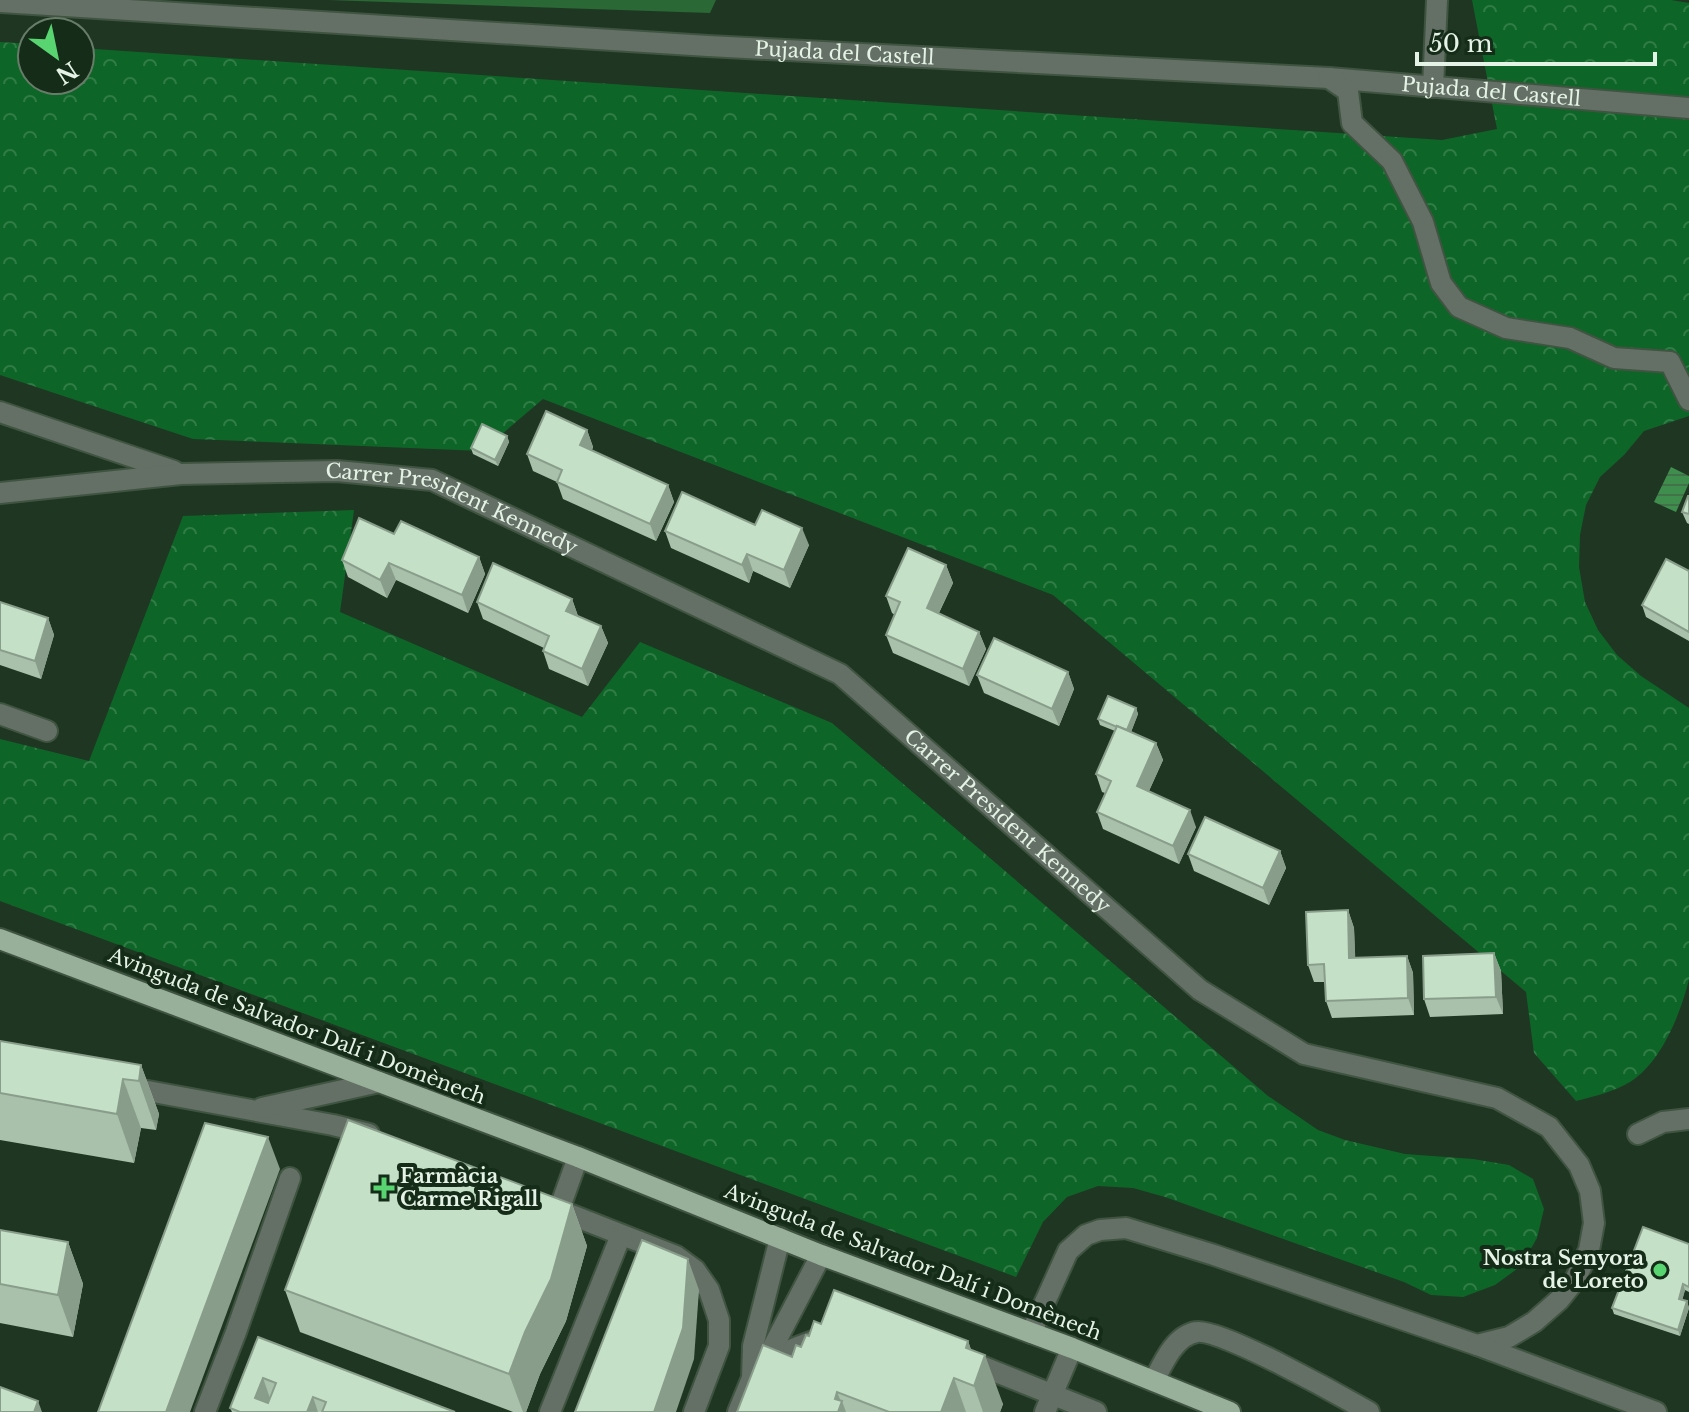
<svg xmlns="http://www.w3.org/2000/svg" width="1689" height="1412" viewBox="0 0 1689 1412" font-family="'Libre Baskerville',serif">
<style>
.grass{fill:#2a6835}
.forest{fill:url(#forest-crowns)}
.water{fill:url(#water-rules)}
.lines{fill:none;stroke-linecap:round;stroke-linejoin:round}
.minor-casing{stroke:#3f5441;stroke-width:24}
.major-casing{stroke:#3f5441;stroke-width:24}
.minor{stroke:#646f65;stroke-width:20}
.major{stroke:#98af9a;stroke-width:20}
.wall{fill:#a9c1aa}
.shaded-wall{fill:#899d8b}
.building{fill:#c4e0c6;stroke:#899d8b;stroke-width:2;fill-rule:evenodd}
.poi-dot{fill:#58d570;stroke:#152c18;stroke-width:3}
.labels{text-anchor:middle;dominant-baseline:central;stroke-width:8;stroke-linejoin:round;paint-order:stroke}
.street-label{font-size:20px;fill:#e4f3e5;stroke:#152c18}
.poi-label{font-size:20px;font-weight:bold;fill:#e4f3e5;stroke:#152c18;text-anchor:start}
</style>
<defs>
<pattern id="forest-crowns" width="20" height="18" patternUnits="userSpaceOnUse" patternTransform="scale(2)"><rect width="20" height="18" fill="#0d6627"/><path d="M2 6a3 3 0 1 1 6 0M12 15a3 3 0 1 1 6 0" fill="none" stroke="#307c46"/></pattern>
<pattern id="water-rules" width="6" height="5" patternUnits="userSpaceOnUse" patternTransform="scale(2)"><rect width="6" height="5" fill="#408e4d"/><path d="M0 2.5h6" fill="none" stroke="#42724a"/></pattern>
</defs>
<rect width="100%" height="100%" fill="#1f3622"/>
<!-- grass -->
<path class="grass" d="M328 0H716L710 13Z"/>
<!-- forest -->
<g class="forest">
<path d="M1472 0H1671L1689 3V416L1644 431 1624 455 1600 477 1586 505 1580 535 1579 567 1585 602 1598 630 1617 655 1641 676 1689 708V979C1681 1013 1661 1063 1630 1082 1613 1092 1595 1096 1576 1101L1534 1053 1526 992 1053 595 543 399 482 451 193 439 0 375V42L32 44V80H80V48L1442 140 1497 129Z"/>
<path d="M354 510 340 612 582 717 640 642 832 723 1268 1096 1318 1130 1345 1140 1405 1154 1473 1159 1509 1165 1533 1179 1544 1209 1537 1238 1521 1266 1495 1285 1463 1297 1431 1295 1404 1282 1165 1197 1133 1188 1098 1186 1067 1197 1043 1222 1016 1277 0 901V739L89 761 183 516Z"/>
</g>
<!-- water -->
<path class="water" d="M1671 467 1689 476V483L1676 512 1654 502Z"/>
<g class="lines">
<defs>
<g id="minor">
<path id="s1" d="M0 2 708 46 1329 78 1689 108"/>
<path d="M1329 78 1348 91 1352 123 1392 161 1423 222 1441 283 1459 307 1506 328 1570 338 1614 358 1670 362 1689 400"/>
<path d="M1433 87 1437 0"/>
<path d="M0 412 174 471"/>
<path id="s2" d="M0 493 181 474 337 471 432 480 840 674 1200 990 1304 1054 1497 1098 1549 1127 1579 1165 1590 1191 1594 1223 1589 1250 1575 1280 1559 1300 1534 1322 1509 1337 1477 1345 1214 1255 1126 1228 1100 1230 1086 1235 1068 1251 1031 1333"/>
<path d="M0 714 47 731"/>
<path d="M126 1087 333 1125 369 1134"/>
<path d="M262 1108 379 1082"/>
<path d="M1638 1134 1663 1122 1689 1119"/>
<path d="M551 1207 676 1256 695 1270 709 1290 719 1320V1346L694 1412"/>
<path d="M559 1210 578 1157"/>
<path d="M1477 1345 1656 1412"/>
<path d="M769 1358 821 1338"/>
<path d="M966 1360 1096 1412"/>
<path d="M765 1362 821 1255"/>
<path d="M1154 1381C1163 1363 1175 1335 1197 1332 1220 1328 1343 1397 1369 1412"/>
<path d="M205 1412 236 1332 290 1178"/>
<path d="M550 1412 621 1235"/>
<path d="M738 1412 752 1378 753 1346 780 1238"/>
<path d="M1045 1412 1072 1348"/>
</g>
<path id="major" d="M0 939 578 1157 821 1255 1072 1348 1230 1412"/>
</defs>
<!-- minor casing -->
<use href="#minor" class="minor-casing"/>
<!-- major casing -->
<use href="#major" class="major-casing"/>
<!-- minor -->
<use href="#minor" class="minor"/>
<!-- major -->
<use href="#major" class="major"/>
</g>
<!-- wall -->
<g class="wall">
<path d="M587 430 593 447 592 450 668 485 674 502 656 541 563 499 557 482 533 471 527 454Z"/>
<path d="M507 436 509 442 498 466 473 454 471 448Z"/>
<path d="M1689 496V524L1687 523 1682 512Z"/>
<path d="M755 525 809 545 790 588 753 571 749 583 671 548 665 531Z"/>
<path d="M479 557 485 574 468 613 396 580 387 598 348 577 342 560Z"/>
<path d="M946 565 953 583 939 613 979 632 986 649 969 686 893 653 886 635 895 615 892 613 886 596Z"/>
<path d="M1689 571V641L1646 617 1642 605Z"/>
<path d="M572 599 578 616 601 626 608 643 588 686 549 669 543 651 544 648 483 619 477 602Z"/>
<path d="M0 602 48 618 54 635 41 679 0 665Z"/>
<path d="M1068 672 1074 689 1059 726 984 693 977 675Z"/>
<path d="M1136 708 1138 714 1131 732 1156 743 1163 760 1149 791 1196 827 1179 864 1103 829 1097 812 1105 793 1102 792 1096 774 1115 731 1100 725 1098 719Z"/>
<path d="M1280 851 1286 868 1269 905 1194 871 1188 854Z"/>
<path d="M1348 910 1354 928 1355 958 1407 956 1413 973 1414 1015 1332 1018 1326 1001 1325 982H1314L1308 965Z"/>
<path d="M1494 953 1501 971 1503 1014 1430 1017 1424 999Z"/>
<path d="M0 1041 141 1065 159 1114 156 1130 141 1128 134 1163 0 1140Z"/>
<path d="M572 1204 587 1246 566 1321 540 1374 526 1412H513L300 1332 285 1290Z"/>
<path d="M0 1230 68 1242 83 1284 73 1337 0 1323Z"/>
<path d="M1689 1244V1292L1685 1290 1682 1300 1687 1301 1689 1308 1680 1336 1614 1314 1612 1308Z"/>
<path d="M821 1324 968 1341 971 1350 1003 1404 1000 1412H737L801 1347 809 1336Z"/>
<path d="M258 1337 455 1412H232L230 1408Z"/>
</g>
<!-- shaded-wall -->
<g class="shaded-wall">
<path d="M587 430 593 447 586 462 580 445Z"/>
<path d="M507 436 509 442 498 466 495 460Z"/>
<path d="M668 485 674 502 656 541 650 524Z"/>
<path d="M802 528 809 545 790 588 784 570Z"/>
<path d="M747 554 753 571 749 583 742 565Z"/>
<path d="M479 557 485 574 468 613 462 595Z"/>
<path d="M389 563 396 580 387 598 380 580Z"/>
<path d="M946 565 953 583 933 625 927 608Z"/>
<path d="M572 599 578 616 566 611Z"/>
<path d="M48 618 54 635 41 679 35 661Z"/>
<path d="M601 626 608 643 588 686 582 669Z"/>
<path d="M979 632 986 649 969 686 963 669Z"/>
<path d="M1068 672 1074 689 1059 726 1052 709Z"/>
<path d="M1136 708 1138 714 1129 737 1126 731Z"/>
<path d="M1156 743 1163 760 1143 804 1137 786Z"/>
<path d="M1190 810 1196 827 1179 864 1173 846Z"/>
<path d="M1280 851 1286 868 1269 905 1263 888Z"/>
<path d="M1348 910 1354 928 1356 975 1349 958Z"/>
<path d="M1494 953 1501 971 1503 1014 1496 997Z"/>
<path d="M1407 956 1413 973 1414 1015 1408 998Z"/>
<path d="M141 1065 159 1114 156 1130 139 1081Z"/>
<path d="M123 1079 141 1128 134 1163 117 1114Z"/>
<path d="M268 1137 280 1169 190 1412H166Z"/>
<path d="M572 1204 587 1246 566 1321 540 1374 526 1412H523L509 1374Z"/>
<path d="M68 1242 83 1284 73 1337 58 1295Z"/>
<path d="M688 1259 699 1290 694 1359 676 1412H654Z"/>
<path d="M1683 1284 1685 1290 1681 1305 1679 1299Z"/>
<path d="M1687 1301 1689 1308 1680 1336 1678 1330Z"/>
<path d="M968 1341 979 1371 985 1355 1003 1404 1000 1412H983L974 1386 966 1348Z"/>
<path d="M263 1378 274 1410 255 1398Z"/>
<path d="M954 1378 966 1412H941Z"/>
<path d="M837 1392 842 1404V1401L846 1412H838L835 1399Z"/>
<path d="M313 1397 318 1412H307Z"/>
<path d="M38 1401 42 1412H34Z"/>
</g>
<!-- building -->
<g class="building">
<path d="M546 411 587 430 580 445 668 485 650 524 557 482 562 470 527 454Z"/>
<path d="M482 424 507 436 495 460 471 448Z"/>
<path d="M682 492 755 525 762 510 802 528 784 570 747 554 742 565 665 531Z"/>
<path d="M1688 496H1689V514L1682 512Z"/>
<path d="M359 518 394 534 401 521 479 557 462 595 389 563 380 580 342 560Z"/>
<path d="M908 548 946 565 927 608 979 632 963 669 886 635 900 602 886 596Z"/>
<path d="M1666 559 1689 571V632L1642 605Z"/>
<path d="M493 563 572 599 566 611 601 626 582 669 543 651 549 636 477 602Z"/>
<path d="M0 602 48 618 35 661 0 650Z"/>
<path d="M994 638 1068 672 1052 709 977 675Z"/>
<path d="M1108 696 1136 708 1127 730 1117 726V727L1098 719Z"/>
<path d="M1117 726 1156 743 1137 786 1190 810 1173 846 1097 812 1111 781 1096 774Z"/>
<path d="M1205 817 1280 851 1263 888 1188 854Z"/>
<path d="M1348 910 1349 958 1407 956 1408 998 1326 1001 1324 964 1308 965 1306 912Z"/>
<path d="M1494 953 1496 997 1424 999 1423 956Z"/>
<path d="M0 1041 141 1065 139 1081 123 1079 117 1114 0 1093Z"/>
<path d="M348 1120 572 1204 551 1279 525 1332 509 1374 285 1290Z"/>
<path d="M205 1123 268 1137 166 1412H98Z"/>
<path d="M1643 1227 1689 1244V1287L1683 1284 1679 1299 1687 1301 1678 1330 1612 1308Z"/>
<path d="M0 1230 68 1242 58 1295 0 1284Z"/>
<path d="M642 1240 688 1259 683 1328 654 1412H575Z"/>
<path d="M834 1290 968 1341 966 1348 985 1355 974 1386 954 1378 941 1412H889L837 1392 835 1399 842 1401 838 1412H737L763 1345 792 1357 796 1345 801 1347 806 1335 809 1336 814 1321 821 1324Z"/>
<path d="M258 1337 455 1412H322L326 1402 313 1397 307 1412H240L230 1408ZM263 1378 276 1383 268 1403 255 1398Z"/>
<path d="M0 1387 38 1401 34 1412H0Z"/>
</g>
<!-- markers -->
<g class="poi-dot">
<path d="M380 1176h8v8h8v8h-8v8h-8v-8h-8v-8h8z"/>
<circle cx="1660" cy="1270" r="8"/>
</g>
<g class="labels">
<!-- street labels -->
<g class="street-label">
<text stroke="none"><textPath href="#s1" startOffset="846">Pujada del Castell</textPath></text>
<text stroke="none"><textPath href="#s1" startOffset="1494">Pujada del Castell</textPath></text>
<text stroke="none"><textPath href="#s2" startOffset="460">Carrer President Kennedy</textPath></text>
<text stroke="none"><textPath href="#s2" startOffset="1108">Carrer President Kennedy</textPath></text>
<text transform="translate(297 1026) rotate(21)">Avinguda de Salvador Dalí i Domènech</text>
<text transform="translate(913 1262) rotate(21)">Avinguda de Salvador Dalí i Domènech</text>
</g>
<!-- poi labels -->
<g class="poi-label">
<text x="400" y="1176">Farmàcia<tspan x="400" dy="23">Carme Rigall</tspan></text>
<text x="1644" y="1258" text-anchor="end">Nostra Senyora<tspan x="1644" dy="23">de Loreto</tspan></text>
</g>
</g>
<!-- north arrow -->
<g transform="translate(56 56) rotate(147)"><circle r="38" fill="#152c18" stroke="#687c6a" stroke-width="2"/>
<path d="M0-6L14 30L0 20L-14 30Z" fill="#58d570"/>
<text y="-12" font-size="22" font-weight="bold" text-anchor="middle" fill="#e4f3e5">N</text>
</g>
<!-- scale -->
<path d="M1417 52v12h238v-12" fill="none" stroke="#e4f3e5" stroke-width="4"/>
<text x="1429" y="52" font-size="24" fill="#e4f3e5" stroke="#152c18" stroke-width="6" paint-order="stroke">50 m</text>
</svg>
